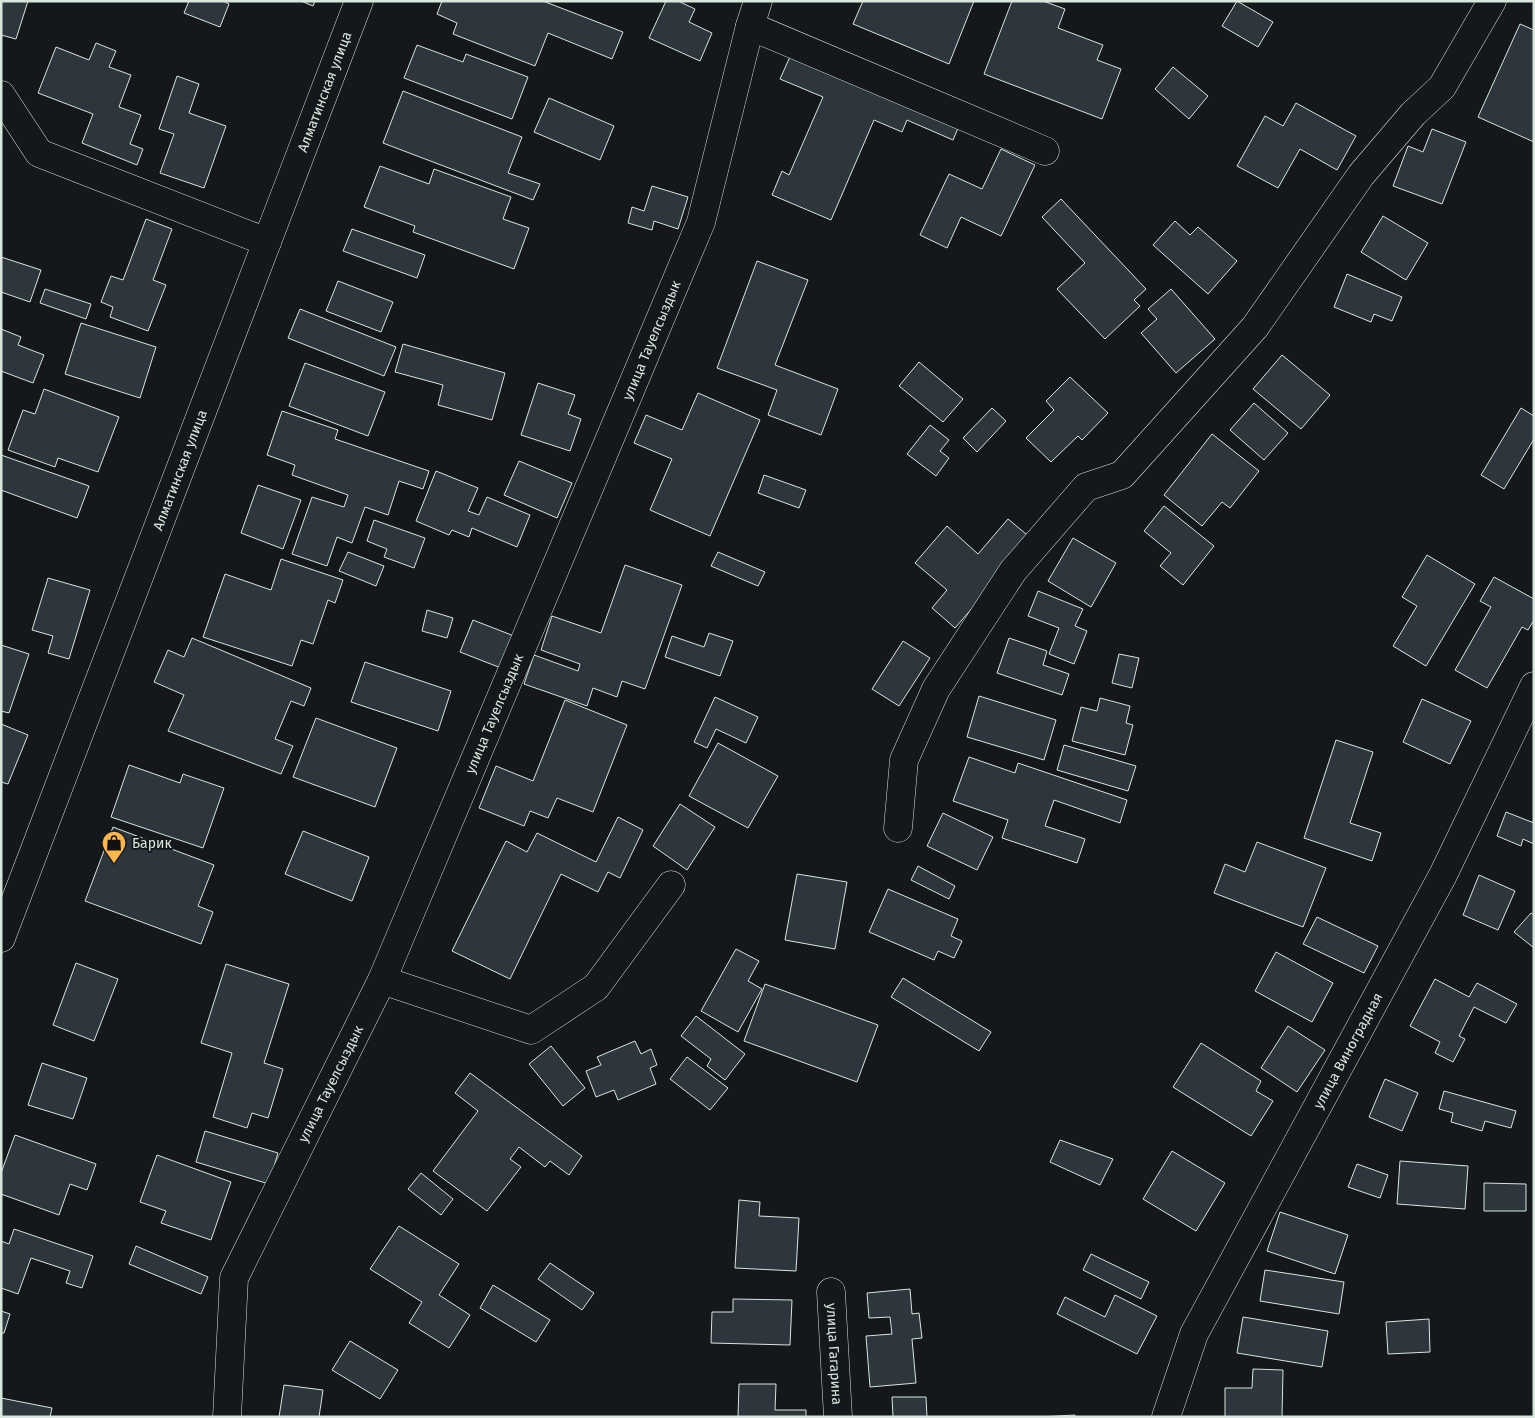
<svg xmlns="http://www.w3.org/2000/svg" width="1535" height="1418" viewBox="0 0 1535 1418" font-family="'Fira Sans',sans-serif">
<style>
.building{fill:#2c363c;stroke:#d8e6dc}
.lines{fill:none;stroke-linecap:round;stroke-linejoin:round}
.minor-casing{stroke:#d8e6dc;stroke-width:29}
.major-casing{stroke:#d8e6dc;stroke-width:29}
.minor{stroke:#14181c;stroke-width:28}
.major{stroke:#14181c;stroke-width:28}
.labels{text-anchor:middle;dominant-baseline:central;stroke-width:4;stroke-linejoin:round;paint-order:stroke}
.street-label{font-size:14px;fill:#d8e6dc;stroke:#14181c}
.poi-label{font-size:14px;fill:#d8e6dc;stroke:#14181c;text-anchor:start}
</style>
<rect width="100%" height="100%" fill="#14181c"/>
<!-- building -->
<g class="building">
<path d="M1 1H28L16 39 1 35Z"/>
<path d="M189 1H223L229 4 220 27 184 13Z"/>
<path d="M301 1H315L313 6Z"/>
<path d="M442 1H543L623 32 612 59 548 33 535 66 453 34 457 23 437 14Z"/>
<path d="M666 1H678L695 9 689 22 712 33 700 61 649 38Z"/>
<path d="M863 1H974L949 64 853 24Z"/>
<path d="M1012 1H1043L1065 9 1058 28 1103 45 1097 60 1121 69 1102 119 984 74Z"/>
<path d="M1237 1 1273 22 1258 47 1222 26Z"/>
<path d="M1520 24 1534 30V142L1478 117Z"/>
<path d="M96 43 116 51 109 67 131 75 119 107 141 115 130 144 143 149 137 165 82 143 93 114 38 93 56 47 89 60Z"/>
<path d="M417 45 463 62 466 54 528 77 512 119 404 78Z"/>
<path d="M793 50 961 121 953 140 907 120 902 132 874 120 831 220 772 195 782 171 789 175 823 97 780 79Z"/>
<path d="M1173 67 1208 96 1189 119 1155 89Z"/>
<path d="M177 76 199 84 189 113 226 126 204 188 160 173 174 134 159 129Z"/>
<path d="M403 91 522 137 508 173 540 184 533 200 383 143Z"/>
<path d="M549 98 614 126 600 160 534 132Z"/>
<path d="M1296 103 1356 136 1337 170 1300 149 1278 188 1237 166 1265 116 1283 126Z"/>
<path d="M1432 129 1466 142 1442 204 1393 186 1408 146 1423 152Z"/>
<path d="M1001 149 1035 165 1001 236 961 217 947 248 920 235 949 174 982 189Z"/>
<path d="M380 166 429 184 434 169 511 197 503 219 529 228 514 269 413 232 415 226 364 207Z"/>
<path d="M652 186 688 197 678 229 654 221 652 230 628 223 632 207 644 211Z"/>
<path d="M1061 199 1146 289 1134 300 1140 306 1105 339 1057 289 1085 263 1042 217Z"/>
<path d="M1383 216 1428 243 1406 280 1361 252Z"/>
<path d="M146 219 172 229 153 280 166 285 148 331 110 317 113 307 101 302 111 276 123 280Z"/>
<path d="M1175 221 1190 235 1198 227 1237 261 1208 294 1153 245Z"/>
<path d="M352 229 425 255 417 278 343 251Z"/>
<path d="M1 257 41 270 30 302 1 292Z"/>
<path d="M757 261 808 280 775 365 838 389 821 435 768 415 777 390 717 368Z"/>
<path d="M1347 274 1402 297 1392 321 1374 314 1371 322 1334 307Z"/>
<path d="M338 281 393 302 381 332 326 311Z"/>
<path d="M45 289 91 304 86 319 40 303Z"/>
<path d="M1171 289 1215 339 1176 373 1141 333 1157 319 1148 309Z"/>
<path d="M300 309 396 347 384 376 288 338Z"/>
<path d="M81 323 156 347 140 398 65 374Z"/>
<path d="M1 329 21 337 18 345 44 355 33 383 1 371Z"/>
<path d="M403 344 505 373 492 420 438 405 443 385 395 372Z"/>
<path d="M1282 355 1330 395 1301 429 1253 389Z"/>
<path d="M919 362 963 399 943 422 899 386Z"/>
<path d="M305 363 385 392 368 436 289 406Z"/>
<path d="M1070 377 1108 413 1082 440 1078 436 1051 462 1026 438 1054 410 1046 401Z"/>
<path d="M538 383 575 395 568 414 581 419 570 451 521 435Z"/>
<path d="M44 389 119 417 98 472 58 458 55 467 8 450 23 410 35 414Z"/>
<path d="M698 393 760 420 710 536 650 510 672 459 634 443 646 415 682 430Z"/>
<path d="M1254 403 1288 433 1264 460 1230 430Z"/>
<path d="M992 408 1006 421 977 452 963 438Z"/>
<path d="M1521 408 1534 416V439L1504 489 1481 475Z"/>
<path d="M282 411 338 430 335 439 429 471 423 489 399 481 388 515 365 507 352 543 337 537 327 566 292 554 312 497 344 507 348 495 292 475 295 465 267 455Z"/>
<path d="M930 425 949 440 940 451 949 458 936 476 907 454Z"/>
<path d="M1212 434 1259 471 1230 508 1222 502 1202 526 1164 495Z"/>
<path d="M1 455 89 486 77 518 1 490Z"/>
<path d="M519 461 572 483 557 518 504 495Z"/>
<path d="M436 471 478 488 468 511 479 515 487 497 530 515 517 547 472 528 469 537 452 530 449 535 416 521Z"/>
<path d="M764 475 806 490 799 508 758 493Z"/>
<path d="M258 485 301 500 283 549 241 533Z"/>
<path d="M1164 506 1214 546 1183 585 1160 566 1171 553 1144 531Z"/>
<path d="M1008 519 1032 539 955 628 932 608 947 590 915 563 947 526 978 554Z"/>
<path d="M374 520 425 538 414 568 384 557 387 549 367 541Z"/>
<path d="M1073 538 1116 563 1091 607 1048 581Z"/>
<path d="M348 552 384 566 376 586 339 571Z"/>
<path d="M718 552 765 572 758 586 711 566Z"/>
<path d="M1427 555 1475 584 1426 666 1393 646 1417 606 1402 597Z"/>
<path d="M281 559 343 580 335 603 328 600 313 644 301 640 292 666 203 637 225 574 271 590Z"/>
<path d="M625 565 682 585 645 689 622 681 617 697 593 688 587 706 524 684 534 655 578 671 580 664 541 650 552 616 601 633Z"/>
<path d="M1494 577 1534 599V620L1528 630 1522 627 1487 688 1455 670 1491 607 1480 601Z"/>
<path d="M48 578 90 590 69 659 48 653 53 636 32 630Z"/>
<path d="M1038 591 1083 609 1075 626 1087 631 1074 664 1049 654 1059 628 1028 616Z"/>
<path d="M427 610 453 618 447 638 422 631Z"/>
<path d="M473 620 514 636 501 668 460 652Z"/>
<path d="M709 633 733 641 720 676 665 657 672 636 704 647Z"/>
<path d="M192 638 311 688 304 706 291 701 275 739 293 746 281 774 168 731 184 695 154 682 168 650 184 657Z"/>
<path d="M1009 638 1047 651 1043 665 1069 674 1062 695 997 673Z"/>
<path d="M903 641 930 658 899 706 872 689Z"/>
<path d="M1 645 29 654 9 713 1 711Z"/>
<path d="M1119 654 1139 658 1132 688 1112 683Z"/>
<path d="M365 662 451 691 438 731 351 702Z"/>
<path d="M979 696 1056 720 1044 760 967 737Z"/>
<path d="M715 697 758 717 746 743 716 729 707 748 694 742Z"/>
<path d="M1100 698 1130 706 1126 723 1133 725 1125 755 1072 741 1081 707 1097 711Z"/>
<path d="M1422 699 1471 721 1450 764 1403 742Z"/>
<path d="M565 700 627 725 593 812 557 798 548 818 530 811 524 826 479 808 496 766 533 781Z"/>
<path d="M316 718 397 748 375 807 293 777Z"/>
<path d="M1 724 28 735 8 784 1 782Z"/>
<path d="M1336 740 1373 752 1350 823 1381 833 1372 861 1304 838Z"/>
<path d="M718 743 778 776 748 828 689 796Z"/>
<path d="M1064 745 1136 766 1128 791 1057 770Z"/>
<path d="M969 757 1015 773 1018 763 1127 800 1120 823 1054 800 1045 826 1085 839 1077 863 1002 838 1008 820 953 801Z"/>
<path d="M129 765 180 783 183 774 224 788 203 848 111 817Z"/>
<path d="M680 804 715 827 687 870 653 846Z"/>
<path d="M1506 812 1534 823V844L1523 839 1521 846 1497 836Z"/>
<path d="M943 813 993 837 977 870 927 846Z"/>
<path d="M618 817 643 830 620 878 608 872 598 892 561 874 510 979 452 951 506 841 527 852 537 833 596 862Z"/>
<path d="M113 827 214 865 198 906 213 912 201 944 85 901Z"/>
<path d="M303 831 369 857 352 901 285 874Z"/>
<path d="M1257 842 1326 868 1303 927 1214 893 1225 864 1245 872Z"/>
<path d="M918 866 955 886 949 899 911 880Z"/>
<path d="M797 874 847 882 835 949 785 940Z"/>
<path d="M1479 875 1515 891 1498 930 1463 915Z"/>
<path d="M888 889 958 919 951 936 962 941 954 958 938 951 934 960 869 932Z"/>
<path d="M1531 913 1534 915V948L1514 932Z"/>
<path d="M1317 917 1378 946 1364 973 1303 944Z"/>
<path d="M736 949 759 961 748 981 762 989 738 1032 701 1011Z"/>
<path d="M1276 952 1333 983 1312 1022 1255 991Z"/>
<path d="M76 963 118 979 94 1041 53 1025Z"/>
<path d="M226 964 289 984 264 1063 283 1069 268 1118 252 1113 247 1128 213 1117 232 1053 201 1043Z"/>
<path d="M903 978 991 1032 979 1051 891 997Z"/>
<path d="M1435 979 1469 997 1477 983 1517 1004 1506 1023 1474 1007 1459 1036 1465 1039 1453 1062 1435 1053 1440 1042 1410 1026Z"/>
<path d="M765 984 878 1025 857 1082 744 1041Z"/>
<path d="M696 1016 745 1054 725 1080 707 1066 711 1059 681 1036Z"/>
<path d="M1288 1026 1325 1050 1297 1092 1261 1068Z"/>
<path d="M635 1041 641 1054 651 1049 657 1065 650 1068 656 1084 618 1100 614 1090 596 1097 586 1071 601 1065 597 1057Z"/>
<path d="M1201 1043 1261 1081 1256 1091 1273 1101 1251 1136 1173 1087Z"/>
<path d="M551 1046 585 1088 563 1106 529 1064Z"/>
<path d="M687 1057 728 1088 710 1110 670 1079Z"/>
<path d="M42 1063 87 1078 73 1119 28 1105Z"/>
<path d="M470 1073 582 1156 569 1175 550 1161 545 1167 519 1147 510 1159 521 1167 487 1211 433 1171 478 1111 455 1093Z"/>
<path d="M1385 1079 1418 1093 1402 1131 1369 1117Z"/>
<path d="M1444 1091 1516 1111 1511 1128 1485 1121 1482 1131 1451 1122 1453 1113 1439 1109Z"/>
<path d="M205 1131 278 1153 269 1184 196 1162Z"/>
<path d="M15 1135 96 1164 87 1190 70 1184 59 1215 1 1194V1173Z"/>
<path d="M1060 1140 1113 1159 1100 1185 1050 1162Z"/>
<path d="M1172 1151 1225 1183 1196 1231 1143 1199Z"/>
<path d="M157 1155 231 1182 211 1240 161 1223 166 1211 140 1202Z"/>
<path d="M1400 1161 1468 1166 1465 1209 1397 1204Z"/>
<path d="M1357 1164 1388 1175 1380 1198 1348 1187Z"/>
<path d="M421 1173 453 1199 441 1215 408 1189Z"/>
<path d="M1484 1183 1526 1184V1211H1484Z"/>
<path d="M739 1200 760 1202 759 1216 799 1218 796 1271 735 1268Z"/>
<path d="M1280 1212 1348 1235 1335 1274 1267 1251Z"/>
<path d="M399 1226 459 1264 439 1295 470 1315 449 1348 409 1323 422 1302 370 1269Z"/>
<path d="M14 1229 93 1256 82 1288 66 1283 70 1271 31 1258 18 1294 1 1288V1241L9 1244Z"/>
<path d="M136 1246 208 1277 201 1294 129 1264Z"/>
<path d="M1091 1254 1149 1282 1141 1299 1083 1270Z"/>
<path d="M550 1263 594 1293 582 1310 538 1279Z"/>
<path d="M1265 1270 1344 1282 1339 1314 1260 1301Z"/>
<path d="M493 1285 550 1320 536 1342 480 1308Z"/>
<path d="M910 1289 912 1314 919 1313 922 1338 912 1339 916 1383 870 1387 866 1336 892 1334 890 1317 869 1318 867 1293Z"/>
<path d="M1115 1295 1157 1316 1137 1354 1057 1314 1065 1297 1105 1317Z"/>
<path d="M733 1299 792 1300 790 1345 711 1343 712 1312H733Z"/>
<path d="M1 1311 10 1314 4 1333H1Z"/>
<path d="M1243 1317 1328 1331 1322 1367 1237 1353Z"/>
<path d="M1429 1319 1430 1352 1388 1354 1386 1322Z"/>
<path d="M350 1341 398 1370 380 1399 332 1370Z"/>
<path d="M1253 1369 1283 1370 1282 1417H1225V1388H1252Z"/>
<path d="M739 1384H776L775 1410H806V1417H738Z"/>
<path d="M284 1385 323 1390 319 1417H279Z"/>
<path d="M892 1397H926L927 1417H893Z"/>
<path d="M1 1398 52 1408 50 1417H1Z"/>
<path d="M1075 1415V1417H1040Z"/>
</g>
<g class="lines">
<defs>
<g id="minor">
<path d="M750 26 1045 151"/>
<path d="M1 95 39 153 267 242"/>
<path d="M898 828 904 760 936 689 1013 571 1086 487 1122 475 1255 327 1361 175 1413 114 1442 87 1492 1"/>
<path d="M382 980 531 1030 596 987 671 885"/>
<path id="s1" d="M831 1292 838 1417"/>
<path id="s2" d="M227 1417 234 1278 382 980 701 222 750 26 758 1"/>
<path id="s3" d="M1166 1417 1194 1334 1443 875 1534 686"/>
</g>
<g id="major">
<path id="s4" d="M1 938 359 1"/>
</g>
</defs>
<!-- minor casing -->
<use href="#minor" class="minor-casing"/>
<!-- major casing -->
<use href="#major" class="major-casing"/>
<!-- minor -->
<use href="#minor" class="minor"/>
<!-- major -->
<use href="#major" class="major"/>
</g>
<!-- icons -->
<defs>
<symbol id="shop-pin" viewBox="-11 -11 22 30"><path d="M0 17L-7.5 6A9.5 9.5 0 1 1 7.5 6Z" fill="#ffb74d" stroke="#14181c"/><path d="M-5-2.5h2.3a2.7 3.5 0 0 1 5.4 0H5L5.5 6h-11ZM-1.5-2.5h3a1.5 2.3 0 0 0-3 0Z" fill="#111"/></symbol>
</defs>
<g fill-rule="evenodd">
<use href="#shop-pin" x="100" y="829" width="28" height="38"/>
</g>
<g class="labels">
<!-- street labels -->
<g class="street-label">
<text stroke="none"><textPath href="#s4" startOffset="906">Алматинская улица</textPath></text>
<text stroke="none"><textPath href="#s2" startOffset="1166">улица Тауелсыздык</textPath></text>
<text stroke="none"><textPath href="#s4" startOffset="501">Алматинская улица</textPath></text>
<text stroke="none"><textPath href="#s2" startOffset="761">улица Тауелсыздык</textPath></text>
<text stroke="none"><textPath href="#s3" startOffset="410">улица Виноградная</textPath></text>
<text stroke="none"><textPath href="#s2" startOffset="356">улица Тауелсыздык</textPath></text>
<text stroke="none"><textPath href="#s1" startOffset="62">улица Гагарина</textPath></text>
</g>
<!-- poi labels -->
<g class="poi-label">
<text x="132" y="843">Барик</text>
</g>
</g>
<!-- border -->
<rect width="1535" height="1418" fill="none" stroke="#d8e6dc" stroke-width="5"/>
</svg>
